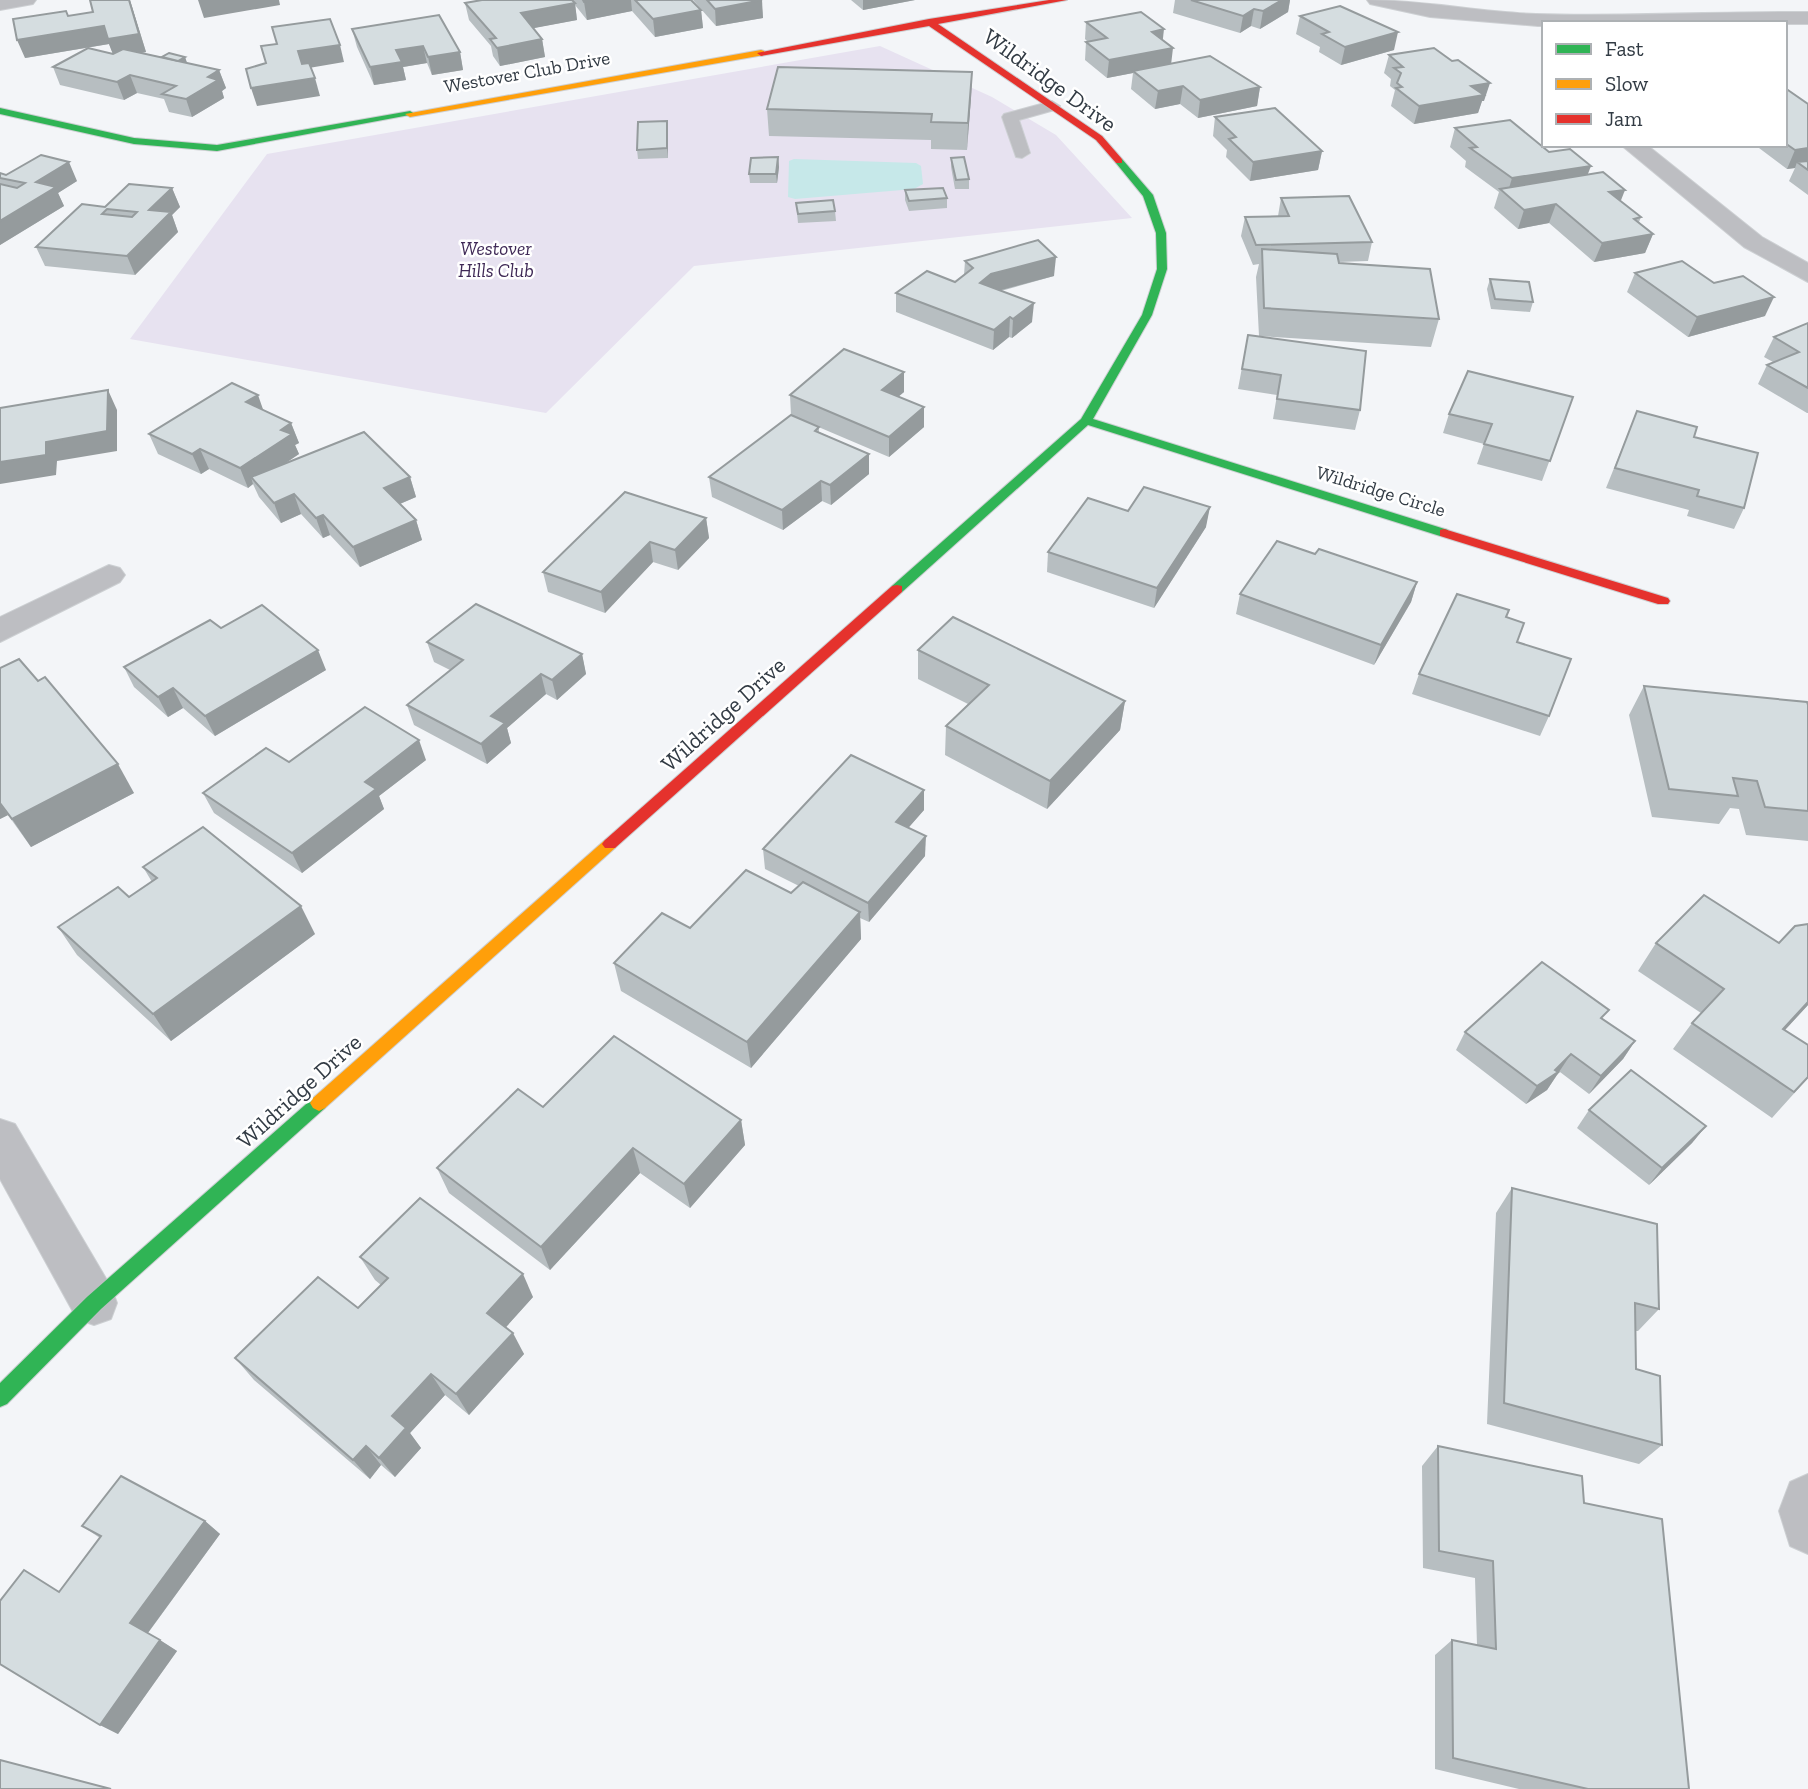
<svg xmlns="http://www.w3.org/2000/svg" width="1808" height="1789" viewBox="0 0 1808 1789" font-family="'Zilla Slab',serif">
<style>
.green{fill:#e7e2f0}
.water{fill:#c6e8e9}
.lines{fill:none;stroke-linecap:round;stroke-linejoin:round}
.lane-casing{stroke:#cdd0d3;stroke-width:2}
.street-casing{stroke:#cdd0d3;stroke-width:2}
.fast-casing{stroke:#cdd0d3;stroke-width:2}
.slow-casing{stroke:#cdd0d3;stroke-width:2}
.jam-casing{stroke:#cdd0d3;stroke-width:2}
.lane{fill:#bdbec2;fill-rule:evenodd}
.street{fill:#bdbec2;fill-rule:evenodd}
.fast{fill:#30b455;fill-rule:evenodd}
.slow{fill:#ff9f0a;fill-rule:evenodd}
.jam{fill:#e5322d;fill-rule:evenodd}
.wall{fill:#b7bec1}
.shaded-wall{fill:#959b9d}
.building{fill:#d5dde0;stroke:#959b9d;stroke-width:2;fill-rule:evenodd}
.labels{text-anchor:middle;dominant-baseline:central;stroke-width:5;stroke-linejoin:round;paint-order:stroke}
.far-street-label{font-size:19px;fill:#323b44;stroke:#fff}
.far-park-label{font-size:19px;font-style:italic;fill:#3f2956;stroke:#fff}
.street-label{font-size:23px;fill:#323b44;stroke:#fff}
</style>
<rect width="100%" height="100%" fill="#f3f5f8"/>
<!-- green -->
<path class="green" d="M880 46 992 97 1056 135 1132 218 694 266 546 413 130 339 267 154Z"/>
<!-- water -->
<path class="water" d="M794 159 916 163 921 166 923 184 914 189 795 199 788 197 789 161Z"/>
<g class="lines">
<defs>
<path id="lane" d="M1052 101 1060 106 1058 109 1019 120 1030 153 1022 158 1016 157 1002 117 1004 114Z"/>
<g id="street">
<path d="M0 0H36L33 4 0 10Z"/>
<path d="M1367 0C1424 0 1480 12 1536 14 1627 17 1718 11 1808 12V24L1544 23V26H1538L1430 17 1370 4Z"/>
<path d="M1621 145H1647L1762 237 1808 263V282L1744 247Z"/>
<path d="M109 565 120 568 125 575 120 582 0 642V617Z"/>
<path d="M0 1119 15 1124 111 1287 117 1303 111 1319 94 1325 77 1319 0 1179Z"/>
<path d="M1808 1474V1554L1790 1546 1779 1511 1790 1482Z"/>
</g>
<g id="fast">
<path d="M0 108 134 138 217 145 410 111 415 114 217 151 134 144 0 114Z"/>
<path d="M1116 159H1122L1153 195 1166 233 1167 269 1152 315 1093 419 1448 530V536H1440L1088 425 902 592H892V586L1081 419 1142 315 1157 269 1156 233 1143 196 1116 163Z"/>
<path d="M319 1095 325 1098 328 1103 325 1108 101 1309 7 1404 0 1407V1383L87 1297 313 1098Z"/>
</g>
<g id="slow">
<path d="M761 50 764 51V55L410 117 405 114Z"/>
<path d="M610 838 615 840 618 844 615 848 325 1108 319 1111 313 1108 310 1103 313 1098 605 840Z"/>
</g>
<g id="jam">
<path d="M1049 0H1067L938 24 1102 136 1122 159V163H1116L1096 140 929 26 761 56 757 53 929 19Z"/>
<path d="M1444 529 1668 598 1670 601 1668 604H1658L1440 536V530Z"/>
<path d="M897 585 902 586V592L615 848H605L602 844 605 840 892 586Z"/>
</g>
</defs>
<!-- lane casing -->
<use href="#lane" class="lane-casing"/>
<!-- street casing -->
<use href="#street" class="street-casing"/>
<!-- fast casing -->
<use href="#fast" class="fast-casing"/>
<!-- slow casing -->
<use href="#slow" class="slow-casing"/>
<!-- jam casing -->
<use href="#jam" class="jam-casing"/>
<!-- lane -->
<use href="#lane" class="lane"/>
<!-- street -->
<use href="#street" class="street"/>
<!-- fast -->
<use href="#fast" class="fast"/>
<!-- slow -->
<use href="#slow" class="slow"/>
<!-- jam -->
<use href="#jam" class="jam"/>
</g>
<!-- wall -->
<g class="wall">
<path d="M482 0H691L701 10 703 28 655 37 632 11 587 20 575 5 577 20 533 28 542 39 545 57 500 66 493 56 491 46 469 20 465 3Z"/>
<path d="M693 0H761L763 18 716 26Z"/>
<path d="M851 0H915L863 10Z"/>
<path d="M1175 0H1290L1288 12 1260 29 1251 26 1240 33 1173 13Z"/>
<path d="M132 7 146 52 142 53 162 57H185L187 63 219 70 226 88 222 91 224 98 192 117 169 112 164 99 137 93 124 100 60 85 53 67 113 54 109 44 25 58 66 11 68 16Z"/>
<path d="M1300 16 1394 50 1341 65 1319 52 1320 47 1296 34Z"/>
<path d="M1086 22 1163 40 1171 63 1260 87 1257 106 1198 118 1180 104 1155 109 1131 89 1133 73 1107 78 1085 60 1086 42H1088L1085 39Z"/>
<path d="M352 29 460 52 463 70 432 75 427 63 403 67 406 80 374 85 357 47Z"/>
<path d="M1389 55 1484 101H1482L1478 113 1414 124 1391 106 1395 90 1390 86 1391 79 1384 73Z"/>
<path d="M972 72 967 150 931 149V140L769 136 767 109Z"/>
<path d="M1786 88 1808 104V195L1789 181 1795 168 1787 169 1755 145H1785Z"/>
<path d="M1215 117 1322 151 1318 170 1250 181 1226 157 1227 150 1213 136Z"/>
<path d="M667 121 668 158 638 159 637 150Z"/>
<path d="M1455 128 1549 152 1588 175 1641 217 1639 222 1653 234 1645 253 1594 262 1549 223 1518 229 1494 208 1499 192 1465 167 1466 161 1450 147Z"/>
<path d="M778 157 779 167 777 183H750L749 174Z"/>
<path d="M951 158 969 179V189H955L951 167Z"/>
<path d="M0 173 6 175 77 181 58 193 64 206 0 245Z"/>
<path d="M172 188 180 207 172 215 178 232 135 275 45 266 36 247 105 207Z"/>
<path d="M905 190 947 198V208L909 211 905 200Z"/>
<path d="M1281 198 1372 242 1368 261 1338 262 1339 263 1439 319 1431 347 1259 336 1256 277 1259 264 1253 265 1241 236 1245 217 1278 216Z"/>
<path d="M796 203 835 211 836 221 798 223Z"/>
<path d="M965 261 1054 276 1001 291 1032 322 1012 338 1009 337 993 350 896 312V293L955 282 964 275Z"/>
<path d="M1635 273 1714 283 1765 316 1688 337 1627 292Z"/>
<path d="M1490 279 1533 302 1530 312 1491 309 1487 289Z"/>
<path d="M1808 323V413H1807L1758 384 1767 365 1773 362 1764 357 1774 337Z"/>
<path d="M1248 335 1360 410 1355 430 1273 419 1277 395 1238 389Z"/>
<path d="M904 392 898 397 924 427 889 457 802 420 819 427V432L869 454V474L831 505 822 501 783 530 712 497 709 477 791 415 790 395Z"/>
<path d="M1573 397 1542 481 1477 464 1484 444 1443 433 1449 414Z"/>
<path d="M263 410 291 423 299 443 295 445 299 454 284 464 410 477 416 497 400 504 416 520 422 540 360 567 330 535 323 538 301 514 281 523 259 497 253 484 248 488 209 469 201 474 158 454 149 434Z"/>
<path d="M1637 411 1744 508 1734 529 1687 516 1689 510 1606 488Z"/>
<path d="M1128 511 1206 527 1154 608 1047 572 1048 552Z"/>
<path d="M706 518 709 538 678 570 653 562 605 613 548 592 543 572Z"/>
<path d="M1315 554 1417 582 1411 602 1374 665 1236 614 1240 594Z"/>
<path d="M1509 610 1506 617 1549 716 1540 736 1412 694 1419 674Z"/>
<path d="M427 642 582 654 586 674 557 700 546 694 507 728 511 743 487 764 414 725 407 705 450 670 434 662Z"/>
<path d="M918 650 1125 701 1120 730 1047 809 945 755 946 726 968 704 918 679Z"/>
<path d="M124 667 326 670 215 736 183 708 168 717 134 687Z"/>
<path d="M0 668 134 793 31 847 8 815 0 819Z"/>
<path d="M1644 686 1808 705V841L1746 835 1739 809 1730 808 1719 824 1652 817 1629 715Z"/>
<path d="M426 760 379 796 384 809 302 873 214 813 203 793 289 762Z"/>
<path d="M924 790V810L908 828 925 856 869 922 860 918 861 939 751 1068 621 991 614 963 690 928 791 893 799 886 765 869 763 849Z"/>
<path d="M143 867 315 934 171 1041 77 955 58 927 129 897 152 882Z"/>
<path d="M1656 943 1808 1005 1785 1030 1808 1078 1772 1118 1673 1049 1692 1023 1701 1013 1638 971Z"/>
<path d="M1603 1019 1635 1041 1623 1059 1589 1094 1560 1072 1556 1076 1547 1090 1526 1104 1456 1050 1465 1032Z"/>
<path d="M543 1107 741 1120 745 1145 690 1208 640 1173 550 1270 449 1193 437 1168Z"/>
<path d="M1589 1110 1706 1126 1692 1143 1649 1185 1577 1128Z"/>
<path d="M1512 1188 1659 1309 1638 1331H1635L1636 1369 1662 1445 1639 1464 1487 1424 1496 1213Z"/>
<path d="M360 1257 533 1297 506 1327 524 1354 469 1415 445 1395 410 1433 421 1448 395 1477 381 1465 370 1479 254 1380 235 1358 358 1308 381 1285 375 1280Z"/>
<path d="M1438 1446 1584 1503 1689 1789H1519L1435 1769V1655L1452 1640 1477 1645 1475 1578 1423 1568 1422 1466Z"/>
<path d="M205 1521 220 1534 148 1633 177 1651 118 1734 100 1725 59 1592 100 1538 82 1526Z"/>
</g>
<!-- shaded-wall -->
<g class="shaded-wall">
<path d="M130 0 146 52 114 57 109 44 25 58 17 40 68 16 66 11 73 28Z"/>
<path d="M198 0H279L280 5 204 18Z"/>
<path d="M597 0H631L632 11 587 20 584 2Z"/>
<path d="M762 0 763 18 716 26 715 9Z"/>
<path d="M863 0H915L863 10Z"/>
<path d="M1282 0H1290L1288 12 1260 29 1263 11Z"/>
<path d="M575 3 577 20 524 30 521 13Z"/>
<path d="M1254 9 1251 26 1240 33 1243 16Z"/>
<path d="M701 10 703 28 655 37 653 19Z"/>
<path d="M1164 29 1162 47 1152 32Z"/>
<path d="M1398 32 1394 50 1341 65 1345 47Z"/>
<path d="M542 39 545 57 500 66 497 48Z"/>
<path d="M340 45 344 62 303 69 298 51Z"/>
<path d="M423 46 427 63 403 67 406 80 374 85 370 67 396 50Z"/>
<path d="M1173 48 1171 65 1133 71V73L1107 78 1109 60Z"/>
<path d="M460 52 463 70 432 75 428 57Z"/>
<path d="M185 57 188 66 173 64Z"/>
<path d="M219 70 226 88 222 91 224 98 192 117 186 99 208 77Z"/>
<path d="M972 72 971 98 967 150 968 123Z"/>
<path d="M130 75 137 93 124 100 117 82Z"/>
<path d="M315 78 320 96 257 106 251 88Z"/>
<path d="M1490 83 1484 101H1482L1478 113 1414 124 1419 106 1471 86Z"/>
<path d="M1183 86 1180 104 1155 109 1158 91Z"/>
<path d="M1260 87 1257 106 1198 118 1200 100Z"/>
<path d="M667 121 668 130V158L667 148Z"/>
<path d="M1808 148V166L1797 162 1795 168 1787 169 1795 150Z"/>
<path d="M1322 151 1318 170 1250 181 1253 162Z"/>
<path d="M778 157 779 167 777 183 776 174Z"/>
<path d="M69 162 77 181 58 193 64 206 0 245V221L36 182Z"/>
<path d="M1591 166 1584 184 1507 195 1512 178Z"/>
<path d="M172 188 180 207 172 215 178 232 135 275 127 256 149 210Z"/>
<path d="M1625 190 1618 208 1609 192Z"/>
<path d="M1556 204 1549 223 1518 229 1524 210Z"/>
<path d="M1653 234 1645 253 1594 262 1602 243Z"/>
<path d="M1056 257 1054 276 990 293 980 283 991 274Z"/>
<path d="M1774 297 1765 316 1688 337 1697 317Z"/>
<path d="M1034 303 1032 322 1012 338 1013 319Z"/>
<path d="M1010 317 1009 337 993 350 994 330Z"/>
<path d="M904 372V392L882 410V390Z"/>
<path d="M108 390 117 410V451L57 461 56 475 0 484V462L46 442Z"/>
<path d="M258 395 265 415 246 402Z"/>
<path d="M924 407V427L889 457V437Z"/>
<path d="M291 423 299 443 295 445 299 454 256 483 251 477 253 484 248 488 240 468 281 430Z"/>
<path d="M200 449 209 469 201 474 192 454Z"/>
<path d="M869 454V474L831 505 830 485Z"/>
<path d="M410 477 416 497 390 508 384 488Z"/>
<path d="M821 481 822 501 783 530 782 510Z"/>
<path d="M294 494 301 514 281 523 274 503Z"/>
<path d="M1210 507 1206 527 1154 608 1157 588Z"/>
<path d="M323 515 330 535 323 538 316 518Z"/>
<path d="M706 518 709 538 678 570 675 550Z"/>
<path d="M416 520 422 540 360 567 353 547Z"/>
<path d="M650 542 653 562 605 613 601 592Z"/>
<path d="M1417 582 1411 602 1374 665 1381 645Z"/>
<path d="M318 650 326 670 215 736 205 716Z"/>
<path d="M582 654 586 674 557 700 552 680Z"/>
<path d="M541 674 546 694 507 728 511 743 487 764 481 744 491 716Z"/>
<path d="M173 688 183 708 168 717 158 697Z"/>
<path d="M1125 701 1120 730 1047 809 1050 781Z"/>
<path d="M419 740 426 760 379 796 384 809 302 873 292 853 365 782Z"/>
<path d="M118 764 134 793 31 847 12 819Z"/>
<path d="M924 790V810L896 842V822Z"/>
<path d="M0 804 8 815 0 819Z"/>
<path d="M926 836 925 856 869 922 868 903Z"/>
<path d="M301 906 315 934 171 1041 153 1014Z"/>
<path d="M860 912 861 939 751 1068 747 1042Z"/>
<path d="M1808 1002V1005L1762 1055 1783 1029Z"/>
<path d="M1635 1041 1623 1059 1589 1094 1601 1076Z"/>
<path d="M1571 1054 1547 1090 1526 1104 1537 1086Z"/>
<path d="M741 1120 745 1145 690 1208 684 1184Z"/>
<path d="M1706 1126 1692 1143 1649 1185 1662 1168Z"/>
<path d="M633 1148 640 1173 550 1270 541 1247Z"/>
<path d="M523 1274 533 1297 498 1336 487 1313Z"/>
<path d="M513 1333 524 1354 469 1415 456 1394Z"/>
<path d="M431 1374 445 1395 410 1433 421 1448 395 1477 379 1458 392 1416Z"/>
<path d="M366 1446 381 1465 370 1479 353 1460Z"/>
<path d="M205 1521 220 1534 147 1634 130 1623Z"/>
<path d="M160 1640 177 1651 118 1734 100 1725Z"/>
</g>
<!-- building -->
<g class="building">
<path d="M90 0H129L139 34 108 39 104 26 17 40 13 19 66 11 68 16 93 12Z"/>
<path d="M482 0H572L575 3 521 13 542 39 497 48 490 39 496 38 465 3Z"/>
<path d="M583 0H597L584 2Z"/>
<path d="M635 0H691L701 10 653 19Z"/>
<path d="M707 0H762L715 9Z"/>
<path d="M1191 0H1282L1263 11 1254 9 1243 16Z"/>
<path d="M1340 6 1398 32 1345 47 1322 34 1329 32 1300 16Z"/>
<path d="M1141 12 1164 29 1152 32 1173 48 1109 60 1086 42 1107 38 1086 22Z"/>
<path d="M439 15 460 52 428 57 423 46 396 50 402 62 370 67 352 29Z"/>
<path d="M330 19 340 45 298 51 302 64 309 63 315 78 251 88 246 69 266 63 261 46 277 44 272 27Z"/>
<path d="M88 48 113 54 123 49 219 70 208 77 218 80 186 99 162 94 176 86 130 75 117 82 53 67Z"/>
<path d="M1434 48 1452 61 1458 60 1490 83 1471 86 1484 95 1419 106 1396 88 1402 87 1397 83 1401 73 1394 68 1403 67 1389 55Z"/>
<path d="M169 53 185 57 178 61 162 57Z"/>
<path d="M1210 56 1260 87 1200 100 1183 86 1158 91 1133 71Z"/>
<path d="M778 67 972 72 968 123 931 122 932 114 767 109Z"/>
<path d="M1785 88 1808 104V148L1795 150 1785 143Z"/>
<path d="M1275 108 1322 151 1253 162 1229 139 1236 137 1215 117Z"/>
<path d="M1510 120 1549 152 1570 149 1591 166 1512 178 1470 148 1477 147 1455 128Z"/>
<path d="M667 121V148L637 150 638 122Z"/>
<path d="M41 155 69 162 36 182 56 187 0 221V184L17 188 25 183 0 178V173L6 175Z"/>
<path d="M778 157 776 174H749L751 158Z"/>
<path d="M964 157 969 179 956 180 951 158Z"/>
<path d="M1808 161V170L1797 162Z"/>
<path d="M1603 172 1625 190 1609 192 1641 217 1634 219 1653 234 1602 243 1556 204 1524 210 1500 189Z"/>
<path d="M129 184 172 188 149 210 171 212 127 256 36 247 82 204 105 207ZM107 209 137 212 132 217 102 214Z"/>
<path d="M943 188 947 198 909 201 905 190Z"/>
<path d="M1349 196 1372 242 1256 245 1245 217 1289 216 1281 198Z"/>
<path d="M833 200 835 211 798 214 796 203Z"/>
<path d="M1038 240 1056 257 991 274 980 283 1034 303 1013 319 1010 317 994 330 896 293 927 271 955 282 973 268 965 261Z"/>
<path d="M1262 249 1337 254 1339 263 1430 269 1439 319 1264 308Z"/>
<path d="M1682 261 1714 283 1743 276 1774 297 1697 317 1635 273Z"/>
<path d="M1490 279 1529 282 1533 302 1495 299Z"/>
<path d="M1808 323V388L1767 365 1799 352 1774 337Z"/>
<path d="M1248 335 1366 351 1360 410 1277 399 1281 375 1242 369Z"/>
<path d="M844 349 904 372 882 390 924 407 889 437 790 395Z"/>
<path d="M1468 371 1573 397 1550 461 1484 444 1492 424 1449 414Z"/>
<path d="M232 383 258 395 246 402 291 423 281 430 292 434 240 468 200 449 192 454 149 434Z"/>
<path d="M108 390 107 431 46 442V455L0 462V408Z"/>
<path d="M1637 411 1697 427 1694 437 1758 453 1744 508 1697 496 1699 490 1615 468Z"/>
<path d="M791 415 819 427 815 431 869 454 830 485 821 481 782 510 709 477Z"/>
<path d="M364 432 410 477 384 488 416 520 353 547 323 515 316 518 294 494 274 503 251 477Z"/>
<path d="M1144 487 1210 507 1157 588 1048 552 1088 498 1128 511Z"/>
<path d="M625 492 706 518 675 550 650 542 601 592 543 572Z"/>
<path d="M1277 541 1315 554 1319 549 1417 582 1381 645 1240 594Z"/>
<path d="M1457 594 1509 610 1506 617 1524 623 1517 642 1571 659 1549 716 1419 674Z"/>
<path d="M476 604 582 654 552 680 541 674 491 716 505 723 481 744 407 705 463 660 427 642Z"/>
<path d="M262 605 318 650 205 716 173 688 158 697 124 667 210 620 221 628Z"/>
<path d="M953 617 1125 701 1050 781 946 726 989 685 918 650Z"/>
<path d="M19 659 38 681 45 677 118 764 12 819 0 803V668Z"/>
<path d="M1644 686 1807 702 1808 705V811L1765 807 1757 781 1733 778 1738 796 1669 789Z"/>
<path d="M365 707 419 740 365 782 376 789 292 853 203 793 266 748 289 762Z"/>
<path d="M851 755 924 790 896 822 926 836 868 903 763 849Z"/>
<path d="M203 827 301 906 153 1014 58 927 118 887 129 897 157 878 143 867Z"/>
<path d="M746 870 791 893 803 882 860 912 747 1042 614 963 662 913 690 928Z"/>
<path d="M1704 895 1779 943 1795 926 1808 924V1002L1783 1029 1808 1045V1077L1794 1092 1692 1023 1724 989 1656 943Z"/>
<path d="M1542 962 1609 1010 1601 1018 1635 1041 1601 1076 1571 1054 1555 1070 1558 1072 1537 1086 1465 1032Z"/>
<path d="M614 1036 741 1120 684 1184 633 1148 541 1247 437 1168 518 1089 543 1107Z"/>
<path d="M1631 1070 1706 1126 1662 1168 1589 1110Z"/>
<path d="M1512 1188 1657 1224 1659 1309 1635 1303 1636 1369 1660 1376 1662 1445 1504 1403Z"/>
<path d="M420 1198 523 1274 487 1313 513 1333 456 1394 431 1374 392 1416 406 1428 379 1458 366 1446 353 1460 235 1358 318 1277 358 1308 388 1278 360 1257Z"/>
<path d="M1438 1446 1582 1476 1584 1503 1662 1519 1689 1789H1588L1453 1758 1452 1640 1496 1649 1493 1561 1439 1551Z"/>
<path d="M121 1476 205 1521 130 1623 160 1640 100 1725 0 1664V1601L24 1570 59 1592 101 1536 82 1526Z"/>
<path d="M0 1760 111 1789H0Z"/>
</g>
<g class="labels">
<!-- far-street labels -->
<g class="far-street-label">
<text transform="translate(527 72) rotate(-10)">Westover Club Drive</text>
<text transform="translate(1381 491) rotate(17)">Wildridge Circle</text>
</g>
<!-- far-park labels -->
<g class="far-park-label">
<text x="496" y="248">Westover<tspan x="496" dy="22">Hills Club</tspan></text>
</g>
<!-- street labels -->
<g class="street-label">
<text transform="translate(1050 80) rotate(36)">Wildridge Drive</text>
<text transform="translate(723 714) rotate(-42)">Wildridge Drive</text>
<text transform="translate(299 1091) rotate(-42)">Wildridge Drive</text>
</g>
</g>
<!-- legend -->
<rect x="1542" y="21" width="245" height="126" fill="#ffffff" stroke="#adb1b4" stroke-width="2"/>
<rect x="1556" y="44" width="35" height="10" fill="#30b455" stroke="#adb1b4" stroke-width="2"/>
<text x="1605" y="56" font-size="21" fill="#323b44">Fast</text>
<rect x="1556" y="79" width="35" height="10" fill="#ff9f0a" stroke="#adb1b4" stroke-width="2"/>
<text x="1605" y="91" font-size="21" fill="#323b44">Slow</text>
<rect x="1556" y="114" width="35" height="10" fill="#e5322d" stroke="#adb1b4" stroke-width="2"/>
<text x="1605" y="126" font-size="21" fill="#323b44">Jam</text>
</svg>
